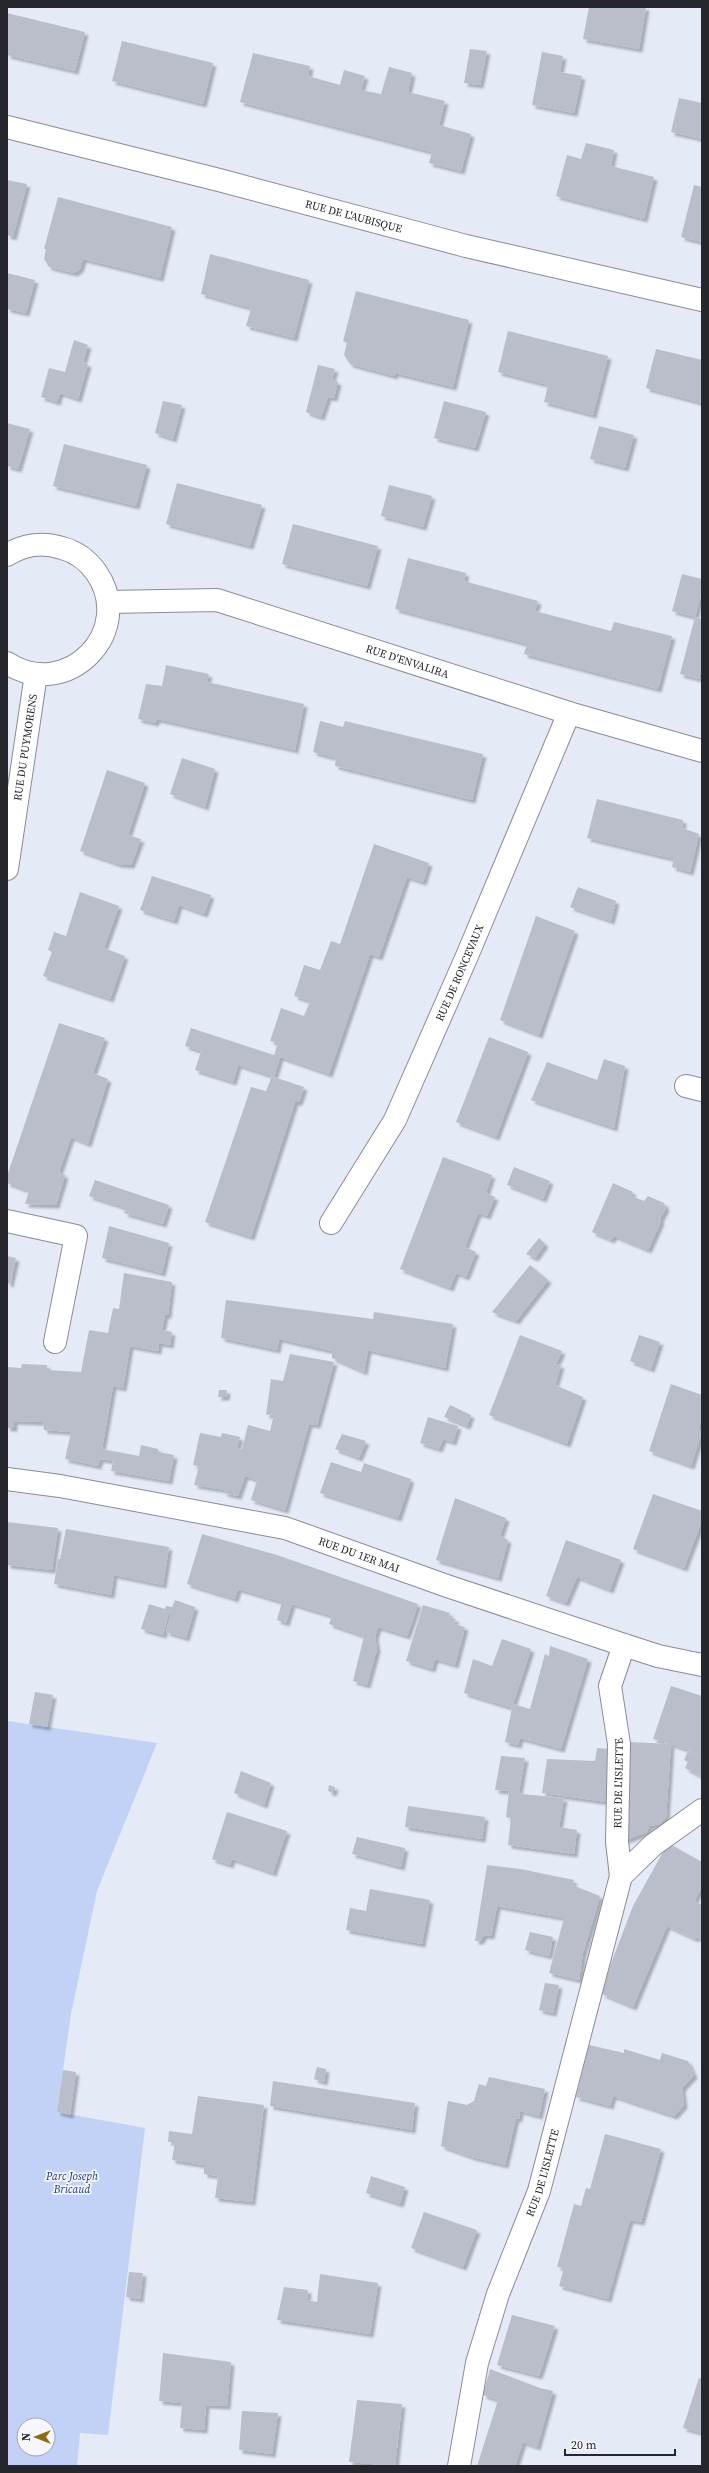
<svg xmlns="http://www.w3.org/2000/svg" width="709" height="2473" viewBox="0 0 709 2473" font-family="'Source Serif 4',serif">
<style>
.green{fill:#c2d2f6;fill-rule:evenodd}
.building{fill:#b9beca;filter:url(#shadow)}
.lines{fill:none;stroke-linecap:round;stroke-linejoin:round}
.minor-casing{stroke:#888c98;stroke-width:24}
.minor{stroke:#fff;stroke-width:22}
.labels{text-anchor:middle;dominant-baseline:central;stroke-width:3.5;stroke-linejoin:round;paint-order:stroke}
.street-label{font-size:11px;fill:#25272c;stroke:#f5f7fd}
.park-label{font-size:11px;font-style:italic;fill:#1e3592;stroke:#f5f7fd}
</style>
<defs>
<filter id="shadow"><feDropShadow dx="3.5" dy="3.5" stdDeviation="1" flood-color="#0004"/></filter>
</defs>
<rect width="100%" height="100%" fill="#e5eaf7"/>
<!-- green -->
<path class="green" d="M7 1721 157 1743 97 1891 71 2014 57 2112 145 2128 108 2435 80 2433 77 2466H7ZM24 2425H48V2449H24Z"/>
<!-- building -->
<g class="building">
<path d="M589 7H646L639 49 583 39Z"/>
<path d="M7 13 85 32 75 71 7 55Z"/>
<path d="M122 41 213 63 203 104 112 81Z"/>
<path d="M470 49 487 51 480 85 464 83Z"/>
<path d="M542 52 563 56 560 72 582 76 574 113 532 105Z"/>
<path d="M253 53 310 66 308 76 340 85 344 70 365 76 361 90 381 94 389 67 412 73 408 92 445 101 439 125 471 134 461 171 429 163 432 152 240 102Z"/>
<path d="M679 98 702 103V139L671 132Z"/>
<path d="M586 143 614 150 611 166 654 177 644 219 556 196 567 155 581 159Z"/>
<path d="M7 180 27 184 13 237 7 235Z"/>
<path d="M694 185 702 187V242L681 237Z"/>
<path d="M58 197 172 227 160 278 83 259 80 269 74 273 49 267 44 259 46 249H44Z"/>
<path d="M210 254 309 280 294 338 246 326 251 308 201 294Z"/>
<path d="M7 273 35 280 26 313 7 309Z"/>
<path d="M356 291 469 320 453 387 395 373 394 376 350 364 344 355 347 343 343 341Z"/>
<path d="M508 331 608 356 593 415 544 402 548 385 498 372Z"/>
<path d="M74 340 88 345 83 362 88 364 78 399 60 393 57 402 41 397 49 368 65 372Z"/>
<path d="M656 349 702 360V403L646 388Z"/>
<path d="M318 365 335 369 332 379 338 382 334 398 328 397 321 417 306 412Z"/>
<path d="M163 401 182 405 173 439 155 433Z"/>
<path d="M444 401 486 412 475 448 434 438Z"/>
<path d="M7 423 30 429 18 469 7 466Z"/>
<path d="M599 426 634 435 625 468 590 459Z"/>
<path d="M64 444 147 465 136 506 53 486Z"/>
<path d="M177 483 262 505 250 546 166 524Z"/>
<path d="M389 485 432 496 423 527 381 516Z"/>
<path d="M293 524 378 546 367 586 282 564Z"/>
<path d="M408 558 466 573 464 581 538 601 535 611 611 631 614 622 672 636 658 689 524 654 527 644 395 609Z"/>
<path d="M682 574 702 579V591L695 617 672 611Z"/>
<path d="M695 617 702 619V666L699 679 680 674Z"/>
<path d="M166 665 209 674 207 682 304 704 295 750 157 719 155 723 138 719 146 684 162 686Z"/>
<path d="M320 721 343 727 345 721 483 754 472 800 335 766 336 758 313 752Z"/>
<path d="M182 758 215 769 205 807 170 794Z"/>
<path d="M107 770 145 783 128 835 141 839 131 865 118 864 80 851Z"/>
<path d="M597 799 683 820 682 828 699 834 690 872 672 867 674 859 587 838Z"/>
<path d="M374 844 429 863 423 882 407 877 379 957 370 954 329 1074 280 1057 274 1077 304 1087 299 1102H295L251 1237 205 1222 251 1087 266 1091 272 1076 238 1065 233 1082 195 1070 201 1051 185 1046 191 1028 274 1055 278 1043 270 1041 281 1008 304 1016 310 1001 294 996 304 965 320 970 331 941 340 944Z"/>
<path d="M152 876 211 895 204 914 179 905 174 921 140 910Z"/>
<path d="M578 887 616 901 611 921 570 907Z"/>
<path d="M80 892 119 906 104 948 125 956 110 999 43 976 52 952 48 950 54 932 66 936Z"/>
<path d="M536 916 575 931 539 1035 500 1020Z"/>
<path d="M59 1023 105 1038 93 1073 108 1079 88 1144 71 1137 59 1172 65 1175 56 1205 25 1204 29 1191 7 1183V1176Z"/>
<path d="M489 1037 528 1052 496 1137 456 1122Z"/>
<path d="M604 1059 625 1066 614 1128 531 1100 547 1062 597 1080Z"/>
<path d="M443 1157 492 1175 486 1193 495 1197 487 1216 478 1213 465 1247 476 1252 466 1277 456 1273 450 1288 400 1269Z"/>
<path d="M514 1167 550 1181 543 1199 507 1185Z"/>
<path d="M95 1180 169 1205 163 1224 124 1213 126 1208 89 1196Z"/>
<path d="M613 1183 633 1192 631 1196 644 1201 648 1196 664 1203 666 1208 660 1219 661 1221 648 1250 614 1236 611 1240 592 1232Z"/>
<path d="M109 1226 169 1243 162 1273 102 1258Z"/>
<path d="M539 1238 545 1244 535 1258 526 1254Z"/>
<path d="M7 1256 16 1258 10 1284 7 1283Z"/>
<path d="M530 1265 548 1280 516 1321 492 1312Z"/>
<path d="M124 1273 172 1282 168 1315H165L162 1330 172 1332 170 1345 159 1343 158 1351 130 1346 123 1388 113 1386 102 1449 139 1456 141 1445 158 1449V1452L174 1455 169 1481 111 1471 113 1461 100 1459 98 1466 65 1459 71 1432 44 1430 43 1422 14 1421V1428H7V1367L21 1368 22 1364 47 1365V1370L81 1372 89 1330 108 1333 113 1308 119 1309Z"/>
<path d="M226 1300 373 1319 374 1312 453 1324 445 1368 368 1350 364 1372 332 1358V1351L279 1339 277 1350 221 1338Z"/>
<path d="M520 1335 562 1351 556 1364 561 1365 555 1385 583 1397 567 1444 489 1415Z"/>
<path d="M639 1335 660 1342 651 1369 630 1361Z"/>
<path d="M290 1354 334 1362 317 1425 309 1424 285 1510 251 1500 257 1480 245 1476 238 1496 224 1493 225 1490 194 1485 199 1466 193 1465 200 1433 221 1437 222 1433 240 1437 237 1448 242 1449 248 1425 270 1431 274 1414 266 1415 271 1379 283 1381Z"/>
<path d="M671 1384 702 1395V1418L698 1430 702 1431 691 1466 649 1451Z"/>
<path d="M219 1390H227L226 1397H218Z"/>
<path d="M450 1405 471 1415 467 1426 444 1417Z"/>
<path d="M428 1417 458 1426 453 1442 443 1439 439 1449 420 1443Z"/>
<path d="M342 1434 366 1441 359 1458 335 1449Z"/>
<path d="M331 1462 361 1472 364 1463 411 1479 398 1518 320 1493Z"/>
<path d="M653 1494 702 1511V1520L684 1568 633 1549Z"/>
<path d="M455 1498 506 1518 500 1536 508 1540 498 1578 436 1560Z"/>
<path d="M7 1522 58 1528 52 1570 7 1565Z"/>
<path d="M66 1529 169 1547 163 1585 114 1575 111 1595 54 1584 58 1559H60Z"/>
<path d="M202 1534 277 1555 418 1604 407 1636 378 1627 375 1636 377 1649 367 1685 353 1681 364 1636 329 1624 332 1616 292 1604 286 1623 277 1620 282 1602 238 1589 235 1599 187 1584Z"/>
<path d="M566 1540 621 1560 610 1590 577 1577 566 1603 546 1596Z"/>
<path d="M175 1600 195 1607 186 1638 166 1632 171 1613 169 1612 163 1635 141 1629 149 1604 165 1609 166 1606 172 1607Z"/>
<path d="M423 1605 450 1613 448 1617 456 1619 454 1624 465 1627 455 1665 435 1659 432 1669 406 1661Z"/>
<path d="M502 1639 531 1649 513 1704 530 1709 545 1654 549 1656 550 1646 588 1659 561 1749 520 1738 518 1745 505 1742 512 1708 464 1693 473 1659 492 1666Z"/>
<path d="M671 1686 702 1696V1755L671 1744 666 1818 660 1824 649 1826 647 1832 623 1841 629 1742 671 1744 653 1739Z"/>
<path d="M35 1692 53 1695 47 1727 29 1724Z"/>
<path d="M597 1748 610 1749 607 1802 542 1793 547 1759 595 1761Z"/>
<path d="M688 1751 702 1757V1777L685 1768 688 1762 684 1760Z"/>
<path d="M501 1756 525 1758 519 1792 522 1794 564 1798 559 1827 577 1830 574 1854 508 1845 511 1818 506 1817 509 1791 495 1790Z"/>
<path d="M241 1771 271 1783 264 1805 234 1793Z"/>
<path d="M329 1785 335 1787 333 1793 328 1791Z"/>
<path d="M408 1806 485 1817 482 1839 405 1827Z"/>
<path d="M227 1812 287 1831 273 1873 232 1859 230 1865 212 1859Z"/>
<path d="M357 1837 405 1848 401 1867 352 1854Z"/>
<path d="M668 1843 702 1862V1887L694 1901 702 1905V1940L696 1937 695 1939 667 1926 633 2007 602 1994 610 1966 633 1906Z"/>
<path d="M487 1865 520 1869 574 1880 572 1885 600 1896 583 1953 579 1980 549 1973 564 1918 497 1906 491 1936 484 1935 480 1941H475Z"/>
<path d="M370 1889 430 1900 422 1944 346 1930 350 1908 366 1911Z"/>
<path d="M530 1932 553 1937 549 1956 525 1950Z"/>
<path d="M545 1983 559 1985 553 2013 539 2010Z"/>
<path d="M589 2045 624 2053V2049L660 2060 662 2053 688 2061 694 2075 682 2088 684 2105 674 2116 613 2096 610 2106 576 2097Z"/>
<path d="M317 2067 326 2069 324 2082 314 2079Z"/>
<path d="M63 2070 76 2072 70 2115 57 2112Z"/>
<path d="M489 2077 545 2089 539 2116 520 2111 519 2119 516 2118 505 2165 472 2157 441 2146 448 2101 467 2105 474 2101 479 2084 486 2086Z"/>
<path d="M273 2081 415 2103 412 2130 270 2106Z"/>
<path d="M198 2096 264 2105 252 2202 215 2198 218 2176 204 2174V2165L172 2160 175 2142H168L169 2131 192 2134Z"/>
<path d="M605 2134 661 2149 641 2222 630 2220 608 2299 559 2286 564 2268 557 2267 574 2204 581 2206 586 2188 590 2189Z"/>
<path d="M371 2176 405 2187 400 2204 366 2193Z"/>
<path d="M424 2212 477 2230 463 2267 411 2248Z"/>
<path d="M129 2272 143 2273 140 2299 126 2297Z"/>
<path d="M320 2274 378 2283 370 2334 277 2320 284 2287 308 2290 307 2300 317 2302Z"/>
<path d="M512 2315 555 2326 539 2376 497 2365Z"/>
<path d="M163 2353 231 2362 227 2406 206 2405 204 2430 180 2428 182 2403 159 2401Z"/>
<path d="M490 2369 540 2388 553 2391 537 2447 523 2442 515 2466H477L498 2400 483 2395Z"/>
<path d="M699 2378 702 2379V2433L683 2428Z"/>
<path d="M357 2400 402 2404 395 2466 349 2462Z"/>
<path d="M242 2411 278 2413 272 2454 239 2450Z"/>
</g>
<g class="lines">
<defs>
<g id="minor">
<path id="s1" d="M7 127 219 180 466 246 702 300"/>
<path d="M7 555C24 544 44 542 62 548 77 552 88 561 96 572 137 631 67 702 7 663"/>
<path id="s2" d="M108 602 217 600 569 713 702 751"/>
<path id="s3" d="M7 869 36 674"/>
<path d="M686 1086 702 1090"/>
<path d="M7 1221 76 1236 55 1342"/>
<path id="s4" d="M331 1223 395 1120 467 956 569 713"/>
<path id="s5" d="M7 1479 60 1486 285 1528 447 1586 624 1645 658 1656 702 1665"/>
<path id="s6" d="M621 1876 617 1842 619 1744 610 1686 624 1645"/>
<path id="s7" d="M459 2466 477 2363 498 2294 539 2191 621 1876 653 1845 702 1810"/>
</g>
</defs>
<!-- minor casing -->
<use href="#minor" class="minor-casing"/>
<!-- minor -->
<use href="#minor" class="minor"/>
</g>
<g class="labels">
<!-- street labels -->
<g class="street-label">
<text stroke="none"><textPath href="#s1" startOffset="358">RUE DE L'AUBISQUE</textPath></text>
<text stroke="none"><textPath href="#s2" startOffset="309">RUE D'ENVALIRA</textPath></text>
<text stroke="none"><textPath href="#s3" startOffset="123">RUE DU PUYMORENS</textPath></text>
<text stroke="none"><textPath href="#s4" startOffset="282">RUE DE RONCEVAUX</textPath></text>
<text stroke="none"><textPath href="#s5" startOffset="361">RUE DU 1ER MAI</textPath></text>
<text stroke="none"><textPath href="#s6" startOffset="93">RUE DE L'ISLETTE</textPath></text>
<text stroke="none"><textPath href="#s7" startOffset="306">RUE DE L'ISLETTE</textPath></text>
</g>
<!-- park labels -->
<g class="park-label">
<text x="72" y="2176">Parc Joseph<tspan x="72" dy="13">Bricaud</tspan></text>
</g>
</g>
<!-- border -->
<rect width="709" height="2473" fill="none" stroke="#25272c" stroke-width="16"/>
<!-- north arrow -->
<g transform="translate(36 2437) rotate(270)"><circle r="19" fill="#f5f7fd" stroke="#a2a4a9"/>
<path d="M0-3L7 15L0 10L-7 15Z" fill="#8d6d10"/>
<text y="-6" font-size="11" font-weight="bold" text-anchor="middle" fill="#25272c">N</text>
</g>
<!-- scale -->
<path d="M565 2449v6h110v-6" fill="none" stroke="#25272c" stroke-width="2"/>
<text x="571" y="2449" font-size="12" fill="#25272c" stroke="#f5f7fd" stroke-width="3" paint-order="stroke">20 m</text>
</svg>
